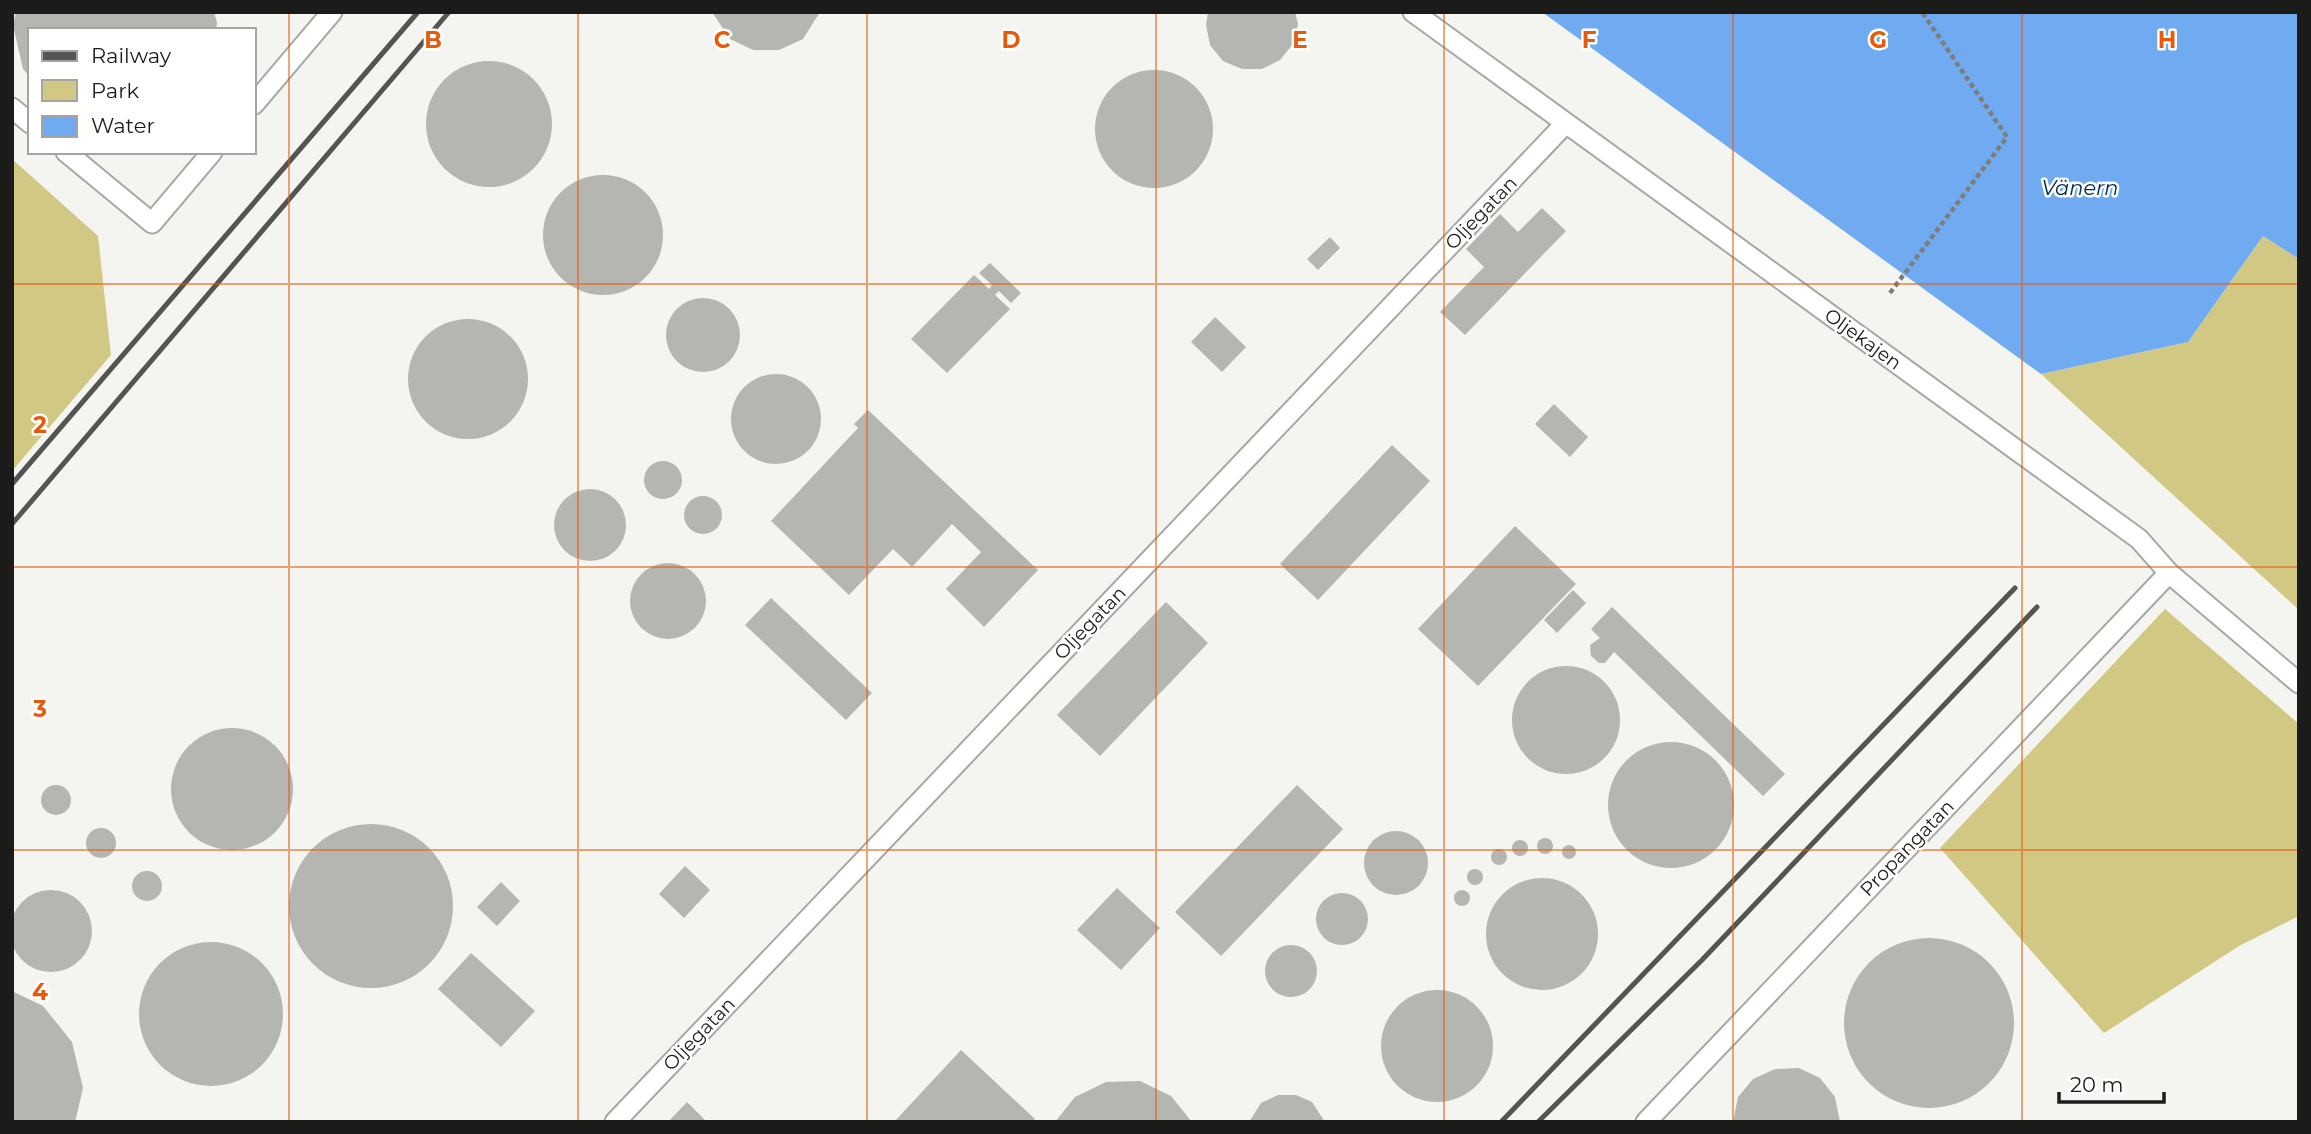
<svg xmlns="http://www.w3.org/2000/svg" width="2311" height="1134" viewBox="0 0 2311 1134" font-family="Montserrat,sans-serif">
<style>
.green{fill:#d1c884}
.water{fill:#70abf2}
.building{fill:#b5b5b2}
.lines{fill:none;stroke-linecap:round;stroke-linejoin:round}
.lane-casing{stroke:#a7a7a4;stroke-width:23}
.path{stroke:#7d7d7b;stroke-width:4.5;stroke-dasharray:5 3.5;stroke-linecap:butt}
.lane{stroke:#fff;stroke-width:19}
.rail{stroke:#545452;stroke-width:5}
.grid{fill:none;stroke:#e8590c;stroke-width:2;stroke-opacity:0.55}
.labels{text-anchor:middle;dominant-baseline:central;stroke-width:5;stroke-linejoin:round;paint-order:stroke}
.street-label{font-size:19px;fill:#1b1b1a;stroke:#fffffe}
.water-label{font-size:21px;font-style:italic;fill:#012b57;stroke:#fffffe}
.grid-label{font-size:23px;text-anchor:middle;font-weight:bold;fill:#e8590c;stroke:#fffffe;stroke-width:5;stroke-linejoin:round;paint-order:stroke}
</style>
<rect width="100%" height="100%" fill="#f4f4f1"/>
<!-- green -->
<g class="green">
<path d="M12 159 98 236 111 355 12 471Z"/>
<path d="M2263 236 2299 259V610L2041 374 2188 342Z"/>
<path d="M2165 609 2299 724V916L2239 946 2104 1033 1940 848Z"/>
</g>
<!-- water -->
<path class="water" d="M1542 12H2299V259L2263 236 2188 342 2041 374Z"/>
<!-- building -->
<g class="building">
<path d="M16 12H214L217 23 216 30H30V77L23 69 13 25Z"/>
<path d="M712 12H820L803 39 779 50H753L730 39Z"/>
<path d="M1208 12H1295L1298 24 1293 44 1280 60 1262 69H1242L1223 61 1210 45 1206 25Z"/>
<circle cx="489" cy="124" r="63"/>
<circle cx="1154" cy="129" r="59"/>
<circle cx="603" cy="235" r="60"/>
<path d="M1542 208 1566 231 1465 335 1440 312 1484 267 1466 249 1500 214 1518 232Z"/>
<path d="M1330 237 1340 248 1318 270 1307 259Z"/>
<path d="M990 263 1021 293 1011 303 999 291 995 295 1010 309 947 373 911 339 974 275 989 289 992 285 979 273Z"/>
<circle cx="703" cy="335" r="37"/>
<path d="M1215 317 1246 347 1222 372 1191 342Z"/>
<circle cx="468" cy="379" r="60"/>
<circle cx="776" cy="419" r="45"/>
<path d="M1554 404 1588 437 1570 457 1535 424Z"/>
<path d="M868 410 1038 570 984 627 946 589 981 552 952 524 912 567 893 549 849 595 771 521 858 428 854 424Z"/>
<path d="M1392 445 1430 481 1318 600 1280 564Z"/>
<circle cx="663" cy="480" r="19"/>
<circle cx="590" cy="525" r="36"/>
<circle cx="703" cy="515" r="19"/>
<path d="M1515 526 1576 584 1478 686 1418 629Z"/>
<circle cx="668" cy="601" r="38"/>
<path d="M1573 590 1586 603 1557 633 1544 620Z"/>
<path d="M771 598 872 693 846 720 745 625Z"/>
<path d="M1166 602 1208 643 1100 756 1057 715Z"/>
<path d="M1612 607 1785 774 1763 796 1614 652 1605 663H1599L1591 656 1590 645 1600 638 1591 629Z"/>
<circle cx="1566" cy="720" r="54"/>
<circle cx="232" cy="789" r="61"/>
<circle cx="1671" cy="805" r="63"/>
<path d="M1297 785 1343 829 1221 956 1175 912Z"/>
<circle cx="56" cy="800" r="15"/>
<circle cx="371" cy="906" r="82"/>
<circle cx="101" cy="843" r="15"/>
<circle cx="1396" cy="863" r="32"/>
<circle cx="1545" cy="846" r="8"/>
<circle cx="1520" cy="848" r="8"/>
<circle cx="1569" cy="852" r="7"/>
<circle cx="1499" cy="857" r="8"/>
<path d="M685 866 710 890 684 918 659 894Z"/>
<circle cx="1475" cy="877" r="8"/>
<circle cx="147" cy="886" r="15"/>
<circle cx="1542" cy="934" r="56"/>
<path d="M501 882 520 901 497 926 477 907Z"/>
<path d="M1117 888 1160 928 1121 970 1077 930Z"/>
<circle cx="1462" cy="898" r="8"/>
<circle cx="51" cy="931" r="41"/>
<circle cx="1342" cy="919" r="26"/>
<circle cx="1929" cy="1023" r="85"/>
<circle cx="211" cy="1014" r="72"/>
<circle cx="1291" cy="971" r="26"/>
<path d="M471 953 535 1011 501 1047 438 989Z"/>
<circle cx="1437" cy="1046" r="56"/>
<path d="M12 991 43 1006 72 1042 83 1088 75 1122H12Z"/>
<path d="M961 1050 1035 1119 1033 1122H894Z"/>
<path d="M1799 1068 1820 1078 1835 1097 1840 1122H1733L1738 1097 1753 1079 1775 1069Z"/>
<path d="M1140 1081 1171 1096 1192 1122H1055L1075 1097 1106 1082Z"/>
<path d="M1278 1095H1296L1312 1102 1325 1122H1249L1261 1103Z"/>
<path d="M687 1102 707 1122H668Z"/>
</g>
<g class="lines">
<defs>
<g id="lane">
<path d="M1413 12 2139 539 2169 573 2299 683"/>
<path d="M254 104 332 12"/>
<path d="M12 108 30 123"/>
<path d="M66 152 152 223 212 152"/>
<path d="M615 1122 1565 124"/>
<path d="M1646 1122 2169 573"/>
</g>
</defs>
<!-- lane casing -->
<use href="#lane" class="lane-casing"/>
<!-- path -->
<path class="path" d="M1890 293 2007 137 1922 12"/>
<!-- lane -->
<use href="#lane" class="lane"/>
<!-- rail -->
<g class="rail">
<path d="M12 484 418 12"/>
<path d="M12 524 449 12"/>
<path d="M1501 1122 2015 588"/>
<path d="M1538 1122 1702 960 2037 607"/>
</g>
</g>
<!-- grid -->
<path class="grid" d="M289 12V1122M578 12V1122M867 12V1122M1156 12V1122M1444 12V1122M1733 12V1122M2022 12V1122M12 284H2299M12 567H2299M12 850H2299"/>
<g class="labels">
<!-- street labels -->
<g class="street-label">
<text transform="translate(1481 213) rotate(-46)">Oljegatan</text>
<text transform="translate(1863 339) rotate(36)">Oljekajen</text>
<text transform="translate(1090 623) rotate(-46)">Oljegatan</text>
<text transform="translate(1907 848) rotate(-46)">Propangatan</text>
<text transform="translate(699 1034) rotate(-46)">Oljegatan</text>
</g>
<!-- water labels -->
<g class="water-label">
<text x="2080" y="187">Vänern</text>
</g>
</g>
<g class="grid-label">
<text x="433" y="48">B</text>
<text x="722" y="48">C</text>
<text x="1011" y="48">D</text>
<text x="1300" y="48">E</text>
<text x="1589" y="48">F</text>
<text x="1878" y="48">G</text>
<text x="2167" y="48">H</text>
<text x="40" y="433">2</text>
<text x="40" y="717">3</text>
<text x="40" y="1000">4</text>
</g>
<!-- border -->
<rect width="2311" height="1134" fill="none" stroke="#1b1b1a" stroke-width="28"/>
<!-- legend -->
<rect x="28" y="28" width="228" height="126" fill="#fffffe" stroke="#a4a4a3" stroke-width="2"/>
<rect x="42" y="51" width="35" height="10" fill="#545452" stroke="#a4a4a3" stroke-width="2"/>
<text x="91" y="63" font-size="21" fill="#1b1b1a">Railway</text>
<rect x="42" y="80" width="35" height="21" fill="#d1c884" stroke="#a4a4a3" stroke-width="2"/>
<text x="91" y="98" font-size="21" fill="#1b1b1a">Park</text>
<rect x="42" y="116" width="35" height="21" fill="#70abf2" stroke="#a4a4a3" stroke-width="2"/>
<text x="91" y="133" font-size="21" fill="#1b1b1a">Water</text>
<!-- scale -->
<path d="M2059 1092v10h105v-10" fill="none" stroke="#1b1b1a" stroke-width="3.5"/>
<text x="2070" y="1092" font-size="21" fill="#1b1b1a" stroke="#fffffe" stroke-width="5" paint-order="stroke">20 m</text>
</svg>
